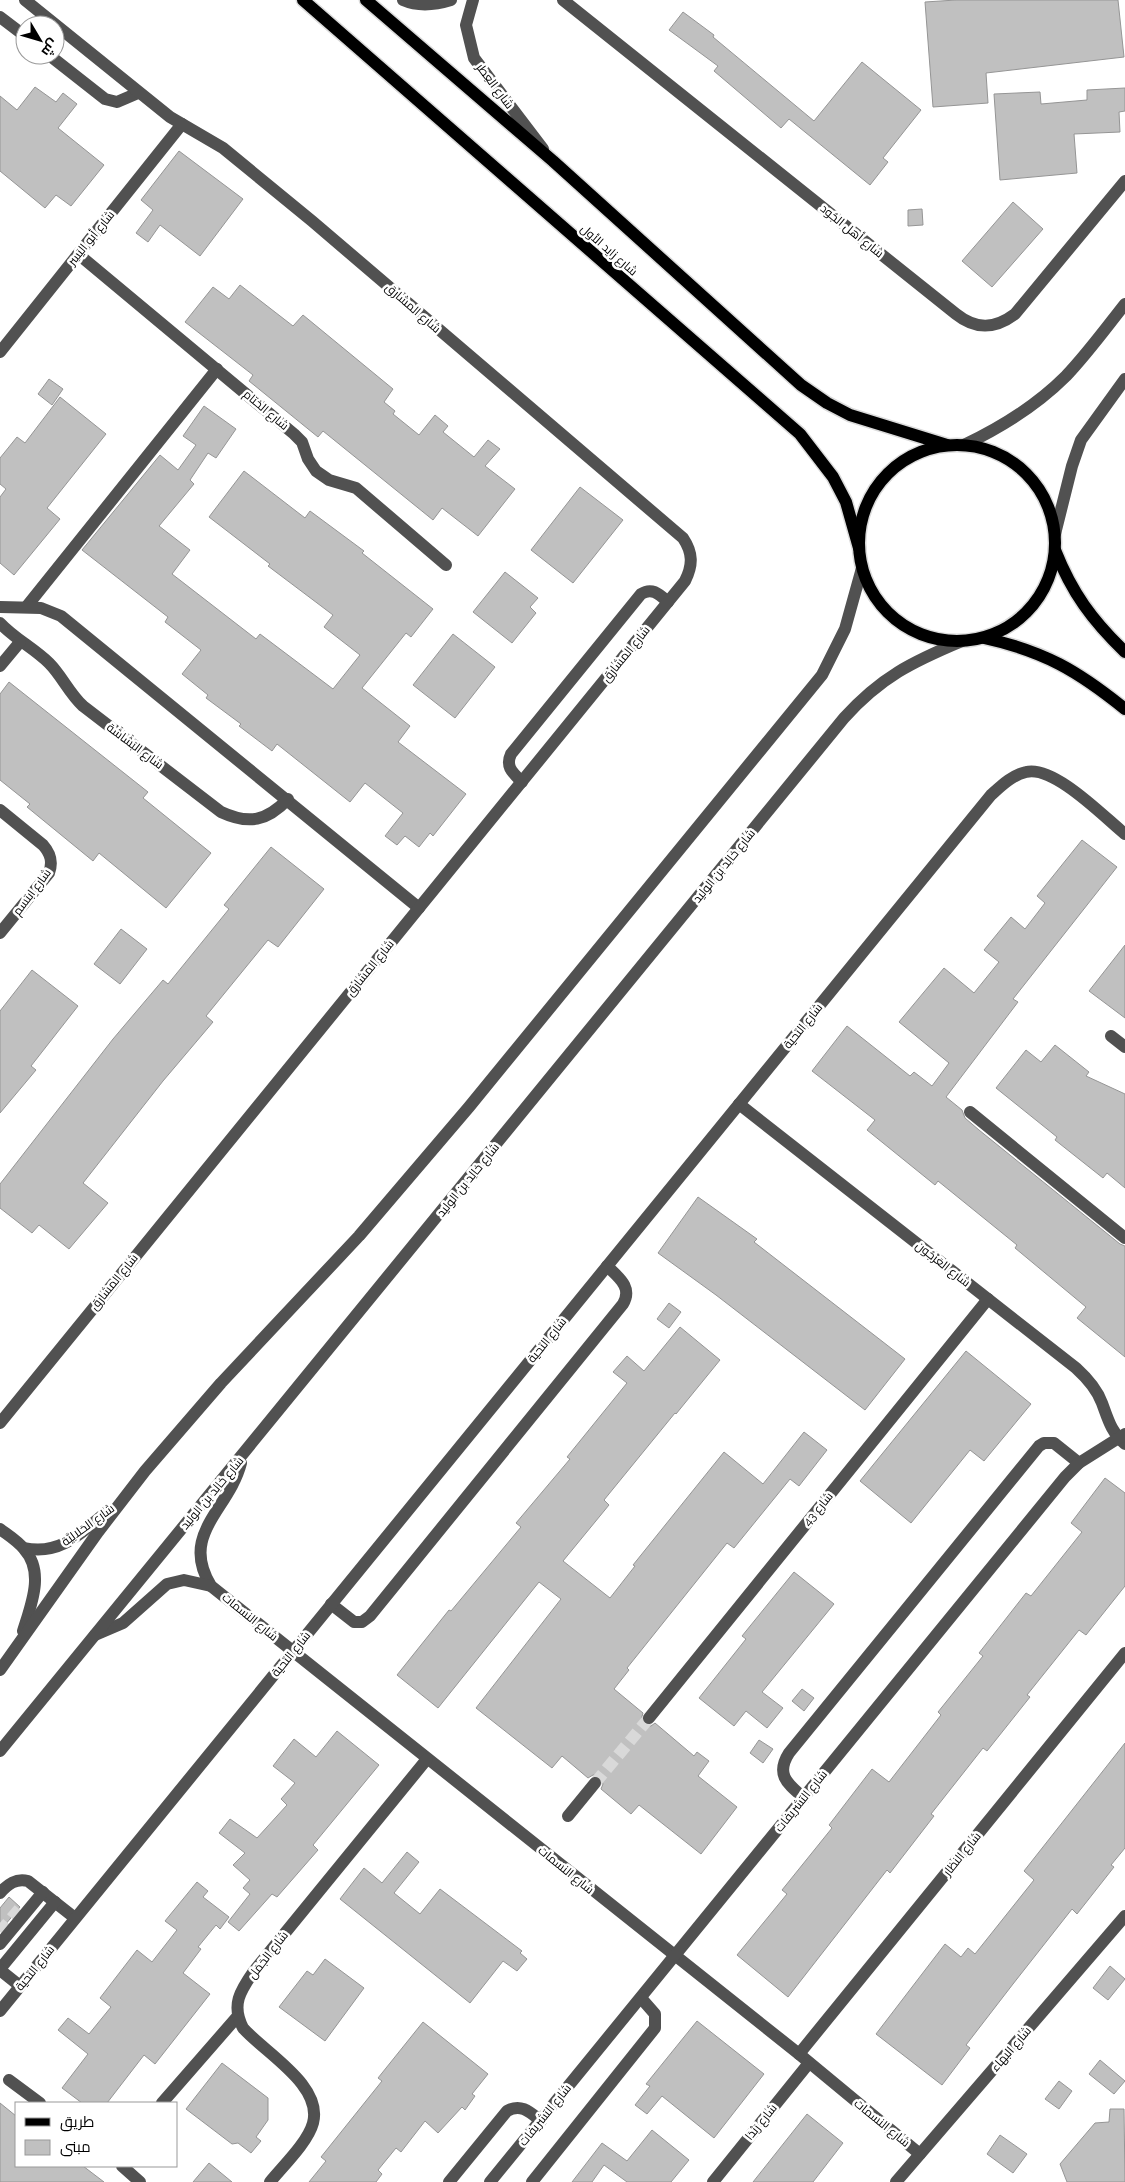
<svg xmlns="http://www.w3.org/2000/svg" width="1125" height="2182" viewBox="0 0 1125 2182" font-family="Raleway,Cairo,sans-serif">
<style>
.building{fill:#c0c0c0;stroke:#959595}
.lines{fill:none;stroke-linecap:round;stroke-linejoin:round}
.minor-tunnel{stroke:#d9d9d9;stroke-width:12;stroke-dasharray:12 6;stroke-linecap:butt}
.major-casing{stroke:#dbdbdb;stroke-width:15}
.minor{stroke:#515151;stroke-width:12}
.major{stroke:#000;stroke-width:12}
.labels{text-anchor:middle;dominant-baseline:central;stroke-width:5;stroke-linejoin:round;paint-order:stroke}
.street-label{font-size:12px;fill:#000;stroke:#fff}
</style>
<rect width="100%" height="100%" fill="#fff"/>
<!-- building -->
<g class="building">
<path d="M956 0H1118L1124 57 986 73 988 103 933 107 925 2Z"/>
<path d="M683 12 714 35 713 37 814 121 862 62 921 110 883 158 888 162 870 185 789 119 781 128 714 71 718 66 669 30Z"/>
<path d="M35 87 56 102 63 93 77 104 58 128 104 165 71 206 56 195 45 208 0 171V96L17 110Z"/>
<path d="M1125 88V111L1119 112 1120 132 1074 134 1077 173 1000 180 994 94 1040 92 1041 104 1087 100V90Z"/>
<path d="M179 151 243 199 200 256 160 225 148 242 136 233 153 210 141 200Z"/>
<path d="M1013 202 1043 229 992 287 962 261Z"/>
<path d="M922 209 923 225 908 226V210Z"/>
<path d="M240 285 293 326 303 315 393 389 384 402 395 411 393 414 419 435 435 415 448 426 443 432 474 457 488 440 500 449 485 466 515 489 478 536 442 508 433 520 323 431 318 437 249 381 253 375 185 322 213 287 229 299Z"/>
<path d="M49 379 63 389 52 405 38 394Z"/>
<path d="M60 397 106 434 47 508 60 519 14 575 0 563V497L6 489 0 484V458L17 437 25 443Z"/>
<path d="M204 406 236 429 216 458 208 453 190 480 194 484 159 526 190 550 172 574 256 639 260 634 333 689 360 655 324 627 333 615 268 566 270 564 209 517 244 471 305 518 310 511 364 551 362 553 433 609 411 637 406 633 362 688 410 726 398 742 466 794 433 836 430 833 419 847 405 836 397 845 385 836 403 813 365 783 350 802 277 744 272 751 239 726 241 724 206 698 208 695 182 674 201 650 165 622 168 617 82 550 160 455 178 470 196 445 183 436Z"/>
<path d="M580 487 623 520 573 583 531 550Z"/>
<path d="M505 572 538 598 530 607 536 613 512 643 473 612Z"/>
<path d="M453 634 495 667 455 718 413 685Z"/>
<path d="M9 682 148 792 143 798 211 853 166 908 99 853 93 861 27 807 30 804 0 780V694Z"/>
<path d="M1082 840 1117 867 1013 999 1018 1002 946 1097 962 1110 965 1118 979 1130 1120 1244 1125 1246V1357L1077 1318 1086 1307 1015 1248 1017 1245 938 1181 935 1185 867 1130 875 1120 812 1071 847 1026 910 1076 914 1072 932 1086 949 1063 899 1022 944 968 974 993 999 962 984 950 1011 917 1025 929 1045 903 1037 896Z"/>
<path d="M271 847 324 889 278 947 268 940 206 1016 213 1022 163 1081 83 1183 108 1203 69 1249 39 1225 32 1233 0 1208V1184L113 1039 163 980 168 984 229 909 224 905Z"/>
<path d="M121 929 147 949 120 984 94 964Z"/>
<path d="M1125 945V1018L1089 991Z"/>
<path d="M32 970 78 1006 31 1066 36 1070 0 1113V1011Z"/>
<path d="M1055 1045 1089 1072 1086 1076 1125 1094V1188L1107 1173 1103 1178 1055 1140 1057 1137 996 1088 1026 1050 1041 1062Z"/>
<path d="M698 1197 757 1239 754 1242 905 1359 865 1410 716 1295 658 1253Z"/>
<path d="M669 1303 681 1312 669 1328 657 1319Z"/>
<path d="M680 1327 720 1360 676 1414 675 1413 604 1500 609 1505 563 1561 610 1598 635 1566 633 1565 724 1452 763 1484 804 1432 827 1450 799 1486 790 1479 734 1548 727 1543 627 1668 629 1670 614 1689 643 1713 641 1720 644 1725 651 1726 655 1723 694 1756 697 1752 709 1761 698 1776 737 1807 701 1854 639 1805 631 1814 601 1789 603 1784 600 1776 593 1775 588 1778 562 1756 552 1768 476 1708 561 1599 539 1582 438 1708 397 1675 449 1610 451 1611 521 1527 516 1523 570 1459 567 1457 627 1383 613 1372 627 1356 644 1371Z"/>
<path d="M966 1351 1031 1404 984 1461 970 1450 911 1523 860 1481Z"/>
<path d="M1105 1478 1125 1493V1586L1086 1635 1079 1630 1027 1695 1030 1697 987 1751 983 1748 931 1814 934 1816 890 1873 887 1870 788 1997 737 1955 787 1894 782 1890 832 1828 829 1825 872 1769 889 1782 941 1715 938 1712 983 1656 979 1653 1026 1593 1031 1596 1082 1532 1071 1523Z"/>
<path d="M794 1572 834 1604 762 1692 783 1708 767 1728 746 1711 734 1726 699 1698 746 1639 742 1636Z"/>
<path d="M802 1689 814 1698 804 1711 792 1701Z"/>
<path d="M337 1731 379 1765 313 1845 318 1850 277 1897 272 1894 239 1931 228 1922 250 1894 243 1888 250 1880 233 1865 245 1853 219 1833 230 1819 257 1838 287 1805 281 1799 295 1783 273 1766 294 1739 316 1757Z"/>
<path d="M759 1740 773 1749 763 1763 750 1753Z"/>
<path d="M1125 1743V1848L1111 1865 1114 1867 1077 1914 1072 1909 1013 1984 966 2045 970 2048 942 2085 876 2034 945 1944 961 1957 968 1948 975 1954 1034 1880 1024 1871Z"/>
<path d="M407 1852 419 1862 394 1893 420 1914 440 1889 522 1951 520 1953 527 1959 517 1971 503 1961 470 2003 340 1899 364 1868 382 1883Z"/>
<path d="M197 1882 208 1891 203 1897 229 1917 220 1929 216 1925 198 1947 201 1949 183 1973 210 1994 155 2064 144 2055 107 2103H82L62 2088 88 2054 58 2030 68 2018 89 2034 111 2007 100 1998 137 1950 152 1962 177 1930 165 1921Z"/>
<path d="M9 1897 20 1907 0 1931V1908Z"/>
<path d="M325 1959 364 1988 325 2041 279 2007 307 1971 313 1975Z"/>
<path d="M1110 1966 1125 1979 1108 2000 1093 1988Z"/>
<path d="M697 2021 764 2074 714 2138 662 2096 647 2114 635 2105 650 2086 646 2084Z"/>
<path d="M423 2022 488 2074 472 2094 475 2096 465 2110 462 2107 438 2133 425 2121 401 2152 396 2148 378 2170 382 2174 376 2182H309L326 2161 321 2157 382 2081 378 2078Z"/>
<path d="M1100 2060 1125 2081 1114 2094 1089 2074Z"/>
<path d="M222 2063 268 2098V2120L256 2137 261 2141 251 2153 238 2143 232 2144 186 2109Z"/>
<path d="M1059 2081 1072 2091 1059 2109 1045 2099Z"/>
<path d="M0 2103 16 2116V2166H83L104 2182H0Z"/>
<path d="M1110 2109H1124L1125 2182H1067L1060 2164 1095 2123 1109 2122Z"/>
<path d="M807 2114 843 2143 813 2182H753Z"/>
<path d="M652 2130 689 2160 671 2182H627L604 2165 592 2182H572L602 2143 627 2161Z"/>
<path d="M1000 2135 1027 2154 1013 2173 987 2154Z"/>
<path d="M209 2163 232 2182H193Z"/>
</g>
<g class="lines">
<!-- minor-tunnel -->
<g class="minor-tunnel">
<path d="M595 1783 649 1718"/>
<path d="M0 1932 21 1907"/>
</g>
<defs>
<g id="major">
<path d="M303 0 800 434 833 477 846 502 859 548"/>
<path d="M366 0 553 161 801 385 827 403 850 415 947 445"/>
<circle cx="957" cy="543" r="98"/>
<path d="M1055 550C1072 593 1092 620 1125 652"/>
<path d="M984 638C1044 651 1078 671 1125 709"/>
</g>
</defs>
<!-- major casing -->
<use href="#major" class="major-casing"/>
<!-- minor -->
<g class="minor">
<path d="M403 0C419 7 435 5 451 0"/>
<path d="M473 0 466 25 474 58 543 149"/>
<path d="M563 0 956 314C976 330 995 329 1015 314L1125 181"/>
<path d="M0 17 25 36"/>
<path d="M49 55 105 99 117 102 138 93"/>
<path d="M78 254 294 434 302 442 308 459 316 471 329 480 356 488 446 565"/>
<path d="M0 352 182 124"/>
<path d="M964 445C1002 427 1036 406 1066 376 1087 354 1106 328 1125 304"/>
<path d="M1055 534 1072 466 1081 440 1125 379"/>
<path d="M27 606 217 369"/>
<path d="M0 607 41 608 61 616 419 908"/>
<path d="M0 623C15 639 34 648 49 663 62 676 69 693 83 706L221 812C249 825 267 821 288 799"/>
<path d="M0 666 20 642"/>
<path d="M522 782C513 773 505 767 511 754L641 594C652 587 659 594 668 602"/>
<path d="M0 810 43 845C51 854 53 862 49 873L0 933"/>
<path d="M1111 1036 1125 1047"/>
<path d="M739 1104 1076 1368C1087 1378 1097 1389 1102 1403 1108 1419 1111 1432 1125 1444"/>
<path d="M970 1112 1125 1238"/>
<path d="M0 1423 685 581C693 565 693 553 683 538L312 221 223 148 170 117 25 0"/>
<path d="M241 1463C229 1510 179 1534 211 1586L799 2054 920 2154"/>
<path d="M0 1529C8 1535 18 1541 24 1549 45 1572 31 1605 23 1631"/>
<path d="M24 1548C61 1556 82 1532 109 1510"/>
<path d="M331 1604 354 1622H362L370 1616 623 1304C633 1287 618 1277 607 1266"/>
<path d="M95 1635 123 1623 167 1584 184 1580 211 1586"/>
<path d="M0 1670 98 1532 145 1471 221 1383 359 1236 469 1107 822 675 845 629 862 568"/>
<path d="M649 1718 988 1299"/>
<path d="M0 1751 844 718C881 677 912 662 962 641"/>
<path d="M804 1798C788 1784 775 1775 789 1753L1039 1446 1044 1443H1054L1079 1463"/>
<path d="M568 1816 595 1783"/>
<path d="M0 1893C8 1884 16 1878 28 1881L75 1918"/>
<path d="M0 1944 43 1892"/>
<path d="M0 1969 55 1902"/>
<path d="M0 1970 20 1986"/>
<path d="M0 2011 991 795C1001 786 1012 775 1026 772 1054 765 1104 817 1125 834"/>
<path d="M799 2054 1125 1653"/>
<path d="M9 2080 40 2103"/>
<path d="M162 2103 237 2017"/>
<path d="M122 2166 140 2182"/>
<path d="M270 2182C283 2166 308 2142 313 2123 323 2085 265 2053 243 2028 231 2005 240 1991 254 1971L427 1759"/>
<path d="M449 2182 507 2111C521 2103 530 2112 541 2121"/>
<path d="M490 2182 1065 1477 1079 1463 1125 1434"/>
<path d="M532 2182 655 2028V2014L641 1998"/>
<path d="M713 2182 809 2063"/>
<path d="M896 2182 1125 1916"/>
</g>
<!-- major -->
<use href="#major" class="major"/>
</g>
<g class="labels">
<!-- street labels -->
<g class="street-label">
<text transform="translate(495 86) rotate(53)">شارع العِطر</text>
<text transform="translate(852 231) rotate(39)">شارع أهل الجُود</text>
<text transform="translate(91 238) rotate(-51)">شارع أبو اليَسِر</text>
<text transform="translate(609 250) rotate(41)">شارع زايد الأول</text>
<text transform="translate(413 308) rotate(41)">شارع المشارق</text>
<text transform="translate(266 410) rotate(40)">شارع الختام</text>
<text transform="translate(626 654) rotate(-51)">شارع المشارق</text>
<text transform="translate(135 746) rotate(37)">شارع البَشَاشَة</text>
<text transform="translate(724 866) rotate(-51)">شارع خالِد بن الوليد</text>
<text transform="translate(32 892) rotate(-53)">شارع ابتسم</text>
<text transform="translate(370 968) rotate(-51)">شارع المشارق</text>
<text transform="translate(803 1026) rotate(-51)">شارع التحية</text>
<text transform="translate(468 1180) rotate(-51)">شارع خالِد بن الوليد</text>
<text transform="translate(943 1264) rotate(38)">شارع العَرْجُون</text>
<text transform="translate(114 1282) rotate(-51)">شارع المشارق</text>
<text transform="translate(547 1340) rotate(-51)">شارع التحية</text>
<text transform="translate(212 1493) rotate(-50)">شارع خالِد بن الوليد</text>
<text transform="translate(818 1509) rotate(-51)">شارع 43</text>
<text transform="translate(88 1525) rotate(-36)">شارع الحَلالِيَّة</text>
<text transform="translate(250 1617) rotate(39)">شارع النسمات</text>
<text transform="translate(291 1654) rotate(-51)">شارع التحية</text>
<text transform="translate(801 1801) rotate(-51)">شارع التشريفات</text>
<text transform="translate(962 1854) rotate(-51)">شارع النظار</text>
<text transform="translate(566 1870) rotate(39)">شارع النسمات</text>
<text transform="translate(268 1955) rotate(-52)">شارع الجَمَل</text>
<text transform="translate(35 1968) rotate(-51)">شارع التحية</text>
<text transform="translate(1011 2049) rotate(-49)">شارع البهاء</text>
<text transform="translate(545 2115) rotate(-51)">شارع التشريفات</text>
<text transform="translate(761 2122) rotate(-51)">شارع رَبْدَا</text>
<text transform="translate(882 2123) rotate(39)">شارع النسمات</text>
</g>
</g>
<!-- legend -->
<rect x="15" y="2102" width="162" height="65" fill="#ffffff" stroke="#999999"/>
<rect x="25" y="2118" width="25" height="8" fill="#000000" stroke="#999999"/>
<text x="60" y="2127" font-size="15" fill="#000000">طريق</text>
<rect x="25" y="2140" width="25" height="15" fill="#c0c0c0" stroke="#999999"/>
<text x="60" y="2152" font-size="15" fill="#000000">مبنى</text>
<!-- north arrow -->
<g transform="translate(40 40) rotate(128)"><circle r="24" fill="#ffffff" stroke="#999999"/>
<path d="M0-4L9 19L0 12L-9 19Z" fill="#000000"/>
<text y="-8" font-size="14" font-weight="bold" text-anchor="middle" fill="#000000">ش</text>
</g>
</svg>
